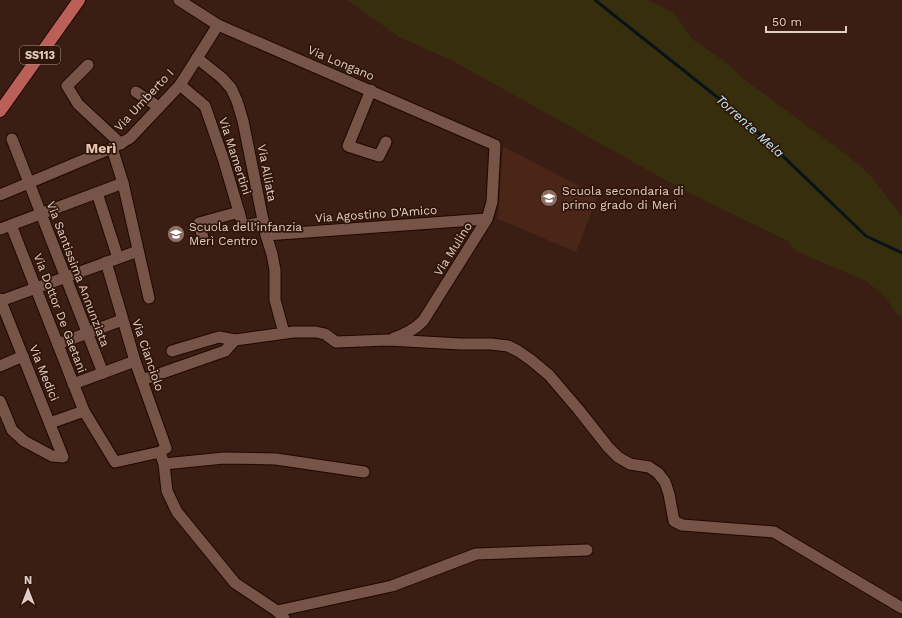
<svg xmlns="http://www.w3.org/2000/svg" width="902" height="618" viewBox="0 0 902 618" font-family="'Work Sans',sans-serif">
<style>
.built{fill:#492618}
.sand{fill:#362e0d}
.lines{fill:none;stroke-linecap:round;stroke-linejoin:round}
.stream{stroke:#061418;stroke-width:3}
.minor-casing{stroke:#200701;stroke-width:13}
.major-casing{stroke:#200701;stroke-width:14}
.minor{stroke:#765548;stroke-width:11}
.major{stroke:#bb6058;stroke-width:12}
.labels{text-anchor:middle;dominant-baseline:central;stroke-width:3.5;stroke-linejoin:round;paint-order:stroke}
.shield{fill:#301509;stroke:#ab968d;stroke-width:1}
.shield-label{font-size:11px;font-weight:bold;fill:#e0cdc5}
.street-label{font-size:12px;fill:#e0cdc5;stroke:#301509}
.poi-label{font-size:12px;fill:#e0cdc5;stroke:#301509;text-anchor:start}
.water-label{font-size:13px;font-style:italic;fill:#baeefb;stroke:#301509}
.quarter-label{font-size:14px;font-weight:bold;fill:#eac4b5;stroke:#301509}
</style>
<rect width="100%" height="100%" fill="#3a1e13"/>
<!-- built -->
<path class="built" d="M503 146 598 196 576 252 498 219Z"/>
<!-- sand -->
<path class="sand" d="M347 0H648L674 13 692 39 730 65 740 76 847 155 870 175 902 217V318L898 315 885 297 866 281 796 251 788 241 685 191 453 61 399 37Z"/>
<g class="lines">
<!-- stream -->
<path class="stream" d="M595 0 741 116 866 236 902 253"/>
<defs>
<g id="minor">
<path d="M179 0 218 25 495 145 492 202 487 219 423 321C414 330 406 334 394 338"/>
<path d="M197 58 222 78 231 88 237 101 243 121 266 235 272 254 275 270V300L284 333"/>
<path d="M88 65 67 86 78 104 121 144"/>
<path d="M180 85 205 106 224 161 243 226 264 222"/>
<path d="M371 90 348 146 379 156 386 142"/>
<path d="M136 92 159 107"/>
<path d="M12 139 103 373"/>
<path d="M112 148 123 183 149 298"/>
<path d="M97 193 118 258"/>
<path d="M0 195 112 148 130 138 180 85 218 25"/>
<path d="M11 225 84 411 115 462 160 452 164 464 167 491 177 512 235 583 277 611 284 618"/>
<path d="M0 229 123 183"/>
<path d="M266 235 487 219"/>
<path d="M203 238 199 223 239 212"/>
<path d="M106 262 135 361 166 448 160 452"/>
<path d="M0 299 63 457 52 456 24 441 12 430 0 401"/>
<path d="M0 301 138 251"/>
<path d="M58 344 122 320"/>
<path d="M172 351 219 337 235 340"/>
<path d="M0 366 23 356"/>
<path d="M142 380 225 351 235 340 293 332H316L325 334 336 342 388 340 461 344H491L508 346 518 351 531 360 549 375 578 409 608 447 618 457 630 464 649 467 658 473 665 482 669 494 674 521 682 525 774 532 902 608"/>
<path d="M73 384 135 361"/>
<path d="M50 423 84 411"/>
<path d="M164 464 224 458 276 459 364 472"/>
<path d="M277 611 392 586 476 554 587 550"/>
</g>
<path id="major" d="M0 111 79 0"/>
</defs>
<!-- minor casing -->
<use href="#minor" class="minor-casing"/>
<!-- major casing -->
<use href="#major" class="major-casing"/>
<!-- minor -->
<use href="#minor" class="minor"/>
<!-- major -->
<use href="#major" class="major"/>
</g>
<!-- icons -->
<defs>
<symbol id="school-disc" viewBox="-11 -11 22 22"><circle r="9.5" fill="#8d6e63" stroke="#301509"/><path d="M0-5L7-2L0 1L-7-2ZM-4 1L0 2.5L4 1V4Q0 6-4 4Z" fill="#fff"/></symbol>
</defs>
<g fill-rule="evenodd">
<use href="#school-disc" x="539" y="188" width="20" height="20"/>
<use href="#school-disc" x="166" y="224" width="20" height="20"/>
</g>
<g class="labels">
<!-- shield labels -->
<rect class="shield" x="20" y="46" width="40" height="18" rx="3"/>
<g class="shield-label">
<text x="40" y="55">SS113</text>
</g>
<!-- street labels -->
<g class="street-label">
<text transform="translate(341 63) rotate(23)">Via Longano</text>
<text transform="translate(144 100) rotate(-47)">Via Umberto I</text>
<text transform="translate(235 156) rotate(72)">Via Mamertini</text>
<text transform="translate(267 173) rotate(79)">Via Alliata</text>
<text transform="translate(376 214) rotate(-4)">Via Agostino D'Amico</text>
<text transform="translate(453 249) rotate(-58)">Via Mulino</text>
<text transform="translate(78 274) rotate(69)">Via Santissima Annunziata</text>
<text transform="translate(60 313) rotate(69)">Via Dottor De Gaetani</text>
<text transform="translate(148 355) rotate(71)">Via Cianciolo</text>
<text transform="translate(44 373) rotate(68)">Via Medici</text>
</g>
<!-- poi labels -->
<g class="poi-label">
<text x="562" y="191">Scuola secondaria di<tspan x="562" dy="14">primo grado di Merì</tspan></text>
<text x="189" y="227">Scuola dell'infanzia<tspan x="189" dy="14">Merì Centro</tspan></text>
</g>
<!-- water labels -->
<g class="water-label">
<text transform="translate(750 126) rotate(42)">Torrente Mela</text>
</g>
<!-- quarter labels -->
<g class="quarter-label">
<text x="101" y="148">Merì</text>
</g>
</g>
<!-- north arrow -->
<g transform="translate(28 590)" stroke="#301509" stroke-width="3" paint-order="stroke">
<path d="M0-3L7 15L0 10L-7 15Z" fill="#e0cdc5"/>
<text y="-6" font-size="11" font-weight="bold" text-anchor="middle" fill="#e0cdc5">N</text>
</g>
<!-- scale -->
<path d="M766 26v6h80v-6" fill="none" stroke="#e0cdc5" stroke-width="2"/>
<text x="772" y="26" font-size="12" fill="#e0cdc5" stroke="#301509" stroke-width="3" paint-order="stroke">50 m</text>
</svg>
